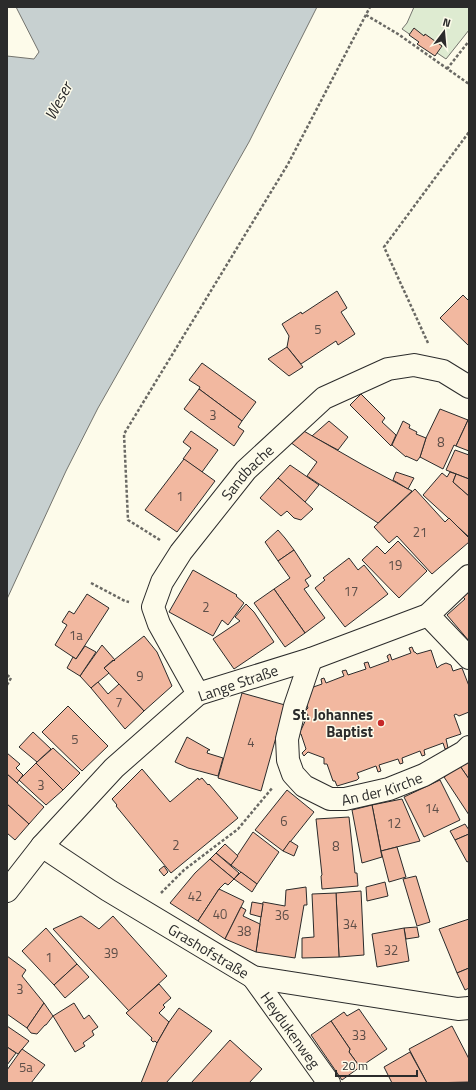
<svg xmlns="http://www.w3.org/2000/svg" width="476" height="1090" viewBox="0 0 476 1090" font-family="'Titillium Web',sans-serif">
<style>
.green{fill:#deebd1;stroke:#74746e}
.water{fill:#c7d0d0;stroke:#74746e}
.building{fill:#f2b8a0;stroke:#2b2b2b}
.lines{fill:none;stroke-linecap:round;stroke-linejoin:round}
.minor-casing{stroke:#2b2b2b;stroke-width:24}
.path{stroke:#6a6964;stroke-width:2.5;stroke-dasharray:3 2;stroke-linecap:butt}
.minor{stroke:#fdfbea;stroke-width:22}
.poi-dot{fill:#c62828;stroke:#fdfbea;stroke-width:1.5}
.labels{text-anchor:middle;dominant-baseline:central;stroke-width:3;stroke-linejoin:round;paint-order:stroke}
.number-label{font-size:13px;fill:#5d4e48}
.street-label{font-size:15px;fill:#2b2b2b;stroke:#fdfbea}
.poi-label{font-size:15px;font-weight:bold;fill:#2b2b2b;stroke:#fdfbea;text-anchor:end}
.water-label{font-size:16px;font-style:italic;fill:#2b2b2b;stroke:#fdfbea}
</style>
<rect width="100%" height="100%" fill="#fdfbea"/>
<!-- green -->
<path class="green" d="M414 7H469V30L446 59 402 29 407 23Z"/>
<!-- water -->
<path class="water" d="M16 7H317L249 142 98 408 66 471 7 599V56L34 59 39 52Z"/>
<!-- building -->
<g class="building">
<path d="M414 28 424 36 425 34 442 46 435 56 417 44 419 42 409 35Z"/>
<path d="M337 291 347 308 341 312 355 334 338 345 336 341 301 364 287 347 289 336 282 324 301 312 302 314Z"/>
<path d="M463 295 469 301V346L440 318Z"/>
<path d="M287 347 303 367 289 376 268 359Z"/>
<path d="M202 363 256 402 242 421 199 389 200 387 189 380Z"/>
<path d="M199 389 242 421 238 427 244 431 234 446 184 409Z"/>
<path d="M361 394 385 418 382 422 396 435 391 446 350 405Z"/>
<path d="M440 409 468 420 456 446 454 445 443 469 420 457 426 438Z"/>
<path d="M469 418V451L456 446Z"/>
<path d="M329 421 348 437 338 450 312 436Z"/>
<path d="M403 421 410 425 409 428 417 432 416 434 426 438 420 457 417 461 406 456V457L392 445Z"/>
<path d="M302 430 363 465 412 491 378 523 307 476 317 462 290 442Z"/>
<path d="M191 431 218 450 202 472 183 459 191 448 183 442Z"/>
<path d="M455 450 469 455V479L446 470Z"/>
<path d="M184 459 215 481 177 532 145 510Z"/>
<path d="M290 465 319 485 305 502 278 478Z"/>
<path d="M396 472 414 478 408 489 393 480Z"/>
<path d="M450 472 456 474 453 482 469 496V537L423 495 442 473 447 477Z"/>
<path d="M456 474 469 479V496L453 482Z"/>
<path d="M278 478 313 509 301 520 294 518 287 511 281 516 260 498Z"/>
<path d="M415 489 445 522 449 518 469 538V542L432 574 397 536 389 543 374 527Z"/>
<path d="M278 530 285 538 294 550 278 561 265 542Z"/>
<path d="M398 541 427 571 399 598 362 560 377 546 385 554Z"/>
<path d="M294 550 311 576 305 580 309 586 304 589 325 618 305 633 274 589 290 578 278 561Z"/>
<path d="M349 558 358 570 364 565 388 594 345 627 315 588 325 580 323 578Z"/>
<path d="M193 570 237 595 236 596 244 603 228 625 222 620 213 636 169 612Z"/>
<path d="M469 586V641L447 615 465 599 460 594Z"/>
<path d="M274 589 305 633 285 647 254 603Z"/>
<path d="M87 594 109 608 76 659 55 645 67 625 62 622 69 611 74 614Z"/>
<path d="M246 604 254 612 274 642 234 669 213 639 240 621 235 617Z"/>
<path d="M144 636 157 652 172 686 144 711 104 668Z"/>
<path d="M102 645 115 660 114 661 113 660 104 668 109 673 91 688 80 676Z"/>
<path d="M85 646 96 652 80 676 67 668 73 657 76 659Z"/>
<path d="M412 647 414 652H415L417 654 431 650 437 668 441 665 446 663 451 665 453 671 462 668 469 686V712L459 716 456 714 454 715 461 734 446 739 448 748 445 749 443 743 424 750 425 755 422 756 420 751 402 758 403 763 400 764 398 759 379 765 381 771 378 772 376 766 357 773 359 778 357 780 337 786 335 781H333L327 764H324V758L308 752 304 756 302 753 306 749 301 734 295 733V730H301L308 715 305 711 308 708 302 691 322 684 321 679 324 678 326 683 344 676 342 671 346 670 348 675 366 669 364 663 368 662 370 668 389 661 387 656 390 654 392 660 411 653 409 648Z"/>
<path d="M98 682 108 694 119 684 144 711 125 729 91 688Z"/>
<path d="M242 693 285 705 261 791 218 778Z"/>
<path d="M68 706 108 746 82 771 42 732Z"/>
<path d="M33 732 51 749 37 762 19 747Z"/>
<path d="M187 737 210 750H208L207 753 223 758 218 776 188 768 175 762Z"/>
<path d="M53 748 80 773 63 790 36 763Z"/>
<path d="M7 753 20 764 16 768 23 775 17 783 7 774Z"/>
<path d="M469 759V779L460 766Z"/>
<path d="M36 763 63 790 46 805 19 780Z"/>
<path d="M460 766 469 779V815L444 777Z"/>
<path d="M142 769 170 802 198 778 199 780 202 778 208 785 209 784 238 818 171 873 116 806 117 805 112 799Z"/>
<path d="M7 774 44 807 29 824 7 804Z"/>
<path d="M440 780 460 820 424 837 404 797Z"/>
<path d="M287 790 314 812 283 851 255 830Z"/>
<path d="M402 799 420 841 381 851 372 805Z"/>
<path d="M7 804 29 824 15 840 7 833Z"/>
<path d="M372 805 382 857 362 863 352 810Z"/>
<path d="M349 817 355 873H357L358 886 322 889 321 876 322 875 316 819Z"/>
<path d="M465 824 469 830V834L455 840 450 831Z"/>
<path d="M253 832 279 852 257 884 231 865Z"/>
<path d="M469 834V861L467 862 455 840Z"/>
<path d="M290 841 298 846 294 856 283 851Z"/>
<path d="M225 844 238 856 231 865 216 853Z"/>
<path d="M397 847 406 877 389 882 381 851Z"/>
<path d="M216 853 239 873 234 879 210 859Z"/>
<path d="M210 859 234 879 228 885 225 883 219 889 198 921 170 903 195 873Z"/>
<path d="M164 866 168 872 164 876 159 870Z"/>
<path d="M241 872 257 884 252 892 234 879Z"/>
<path d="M416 876 430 922 417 926 403 879Z"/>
<path d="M385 882 388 896 367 901 366 887Z"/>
<path d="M306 887 307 905H304L295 958 256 952 263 902 285 906 286 890Z"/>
<path d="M219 889 244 901 225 939 198 921Z"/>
<path d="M361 891 364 955 339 957 336 893Z"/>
<path d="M336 893 339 957 302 958V938L314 937 312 894Z"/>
<path d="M252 902 263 904 261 917 250 914Z"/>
<path d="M241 907 246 910 243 916 260 924 256 952 225 939Z"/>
<path d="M81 916 99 929 113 916 167 976 129 1011 53 929Z"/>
<path d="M469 919V968L457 973 439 929Z"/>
<path d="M417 927 419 937 406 939 404 928Z"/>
<path d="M46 928 77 964 54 985 22 951Z"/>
<path d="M404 928 409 961 377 967 372 934Z"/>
<path d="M7 956 26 970 22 976 44 1003 27 1028 7 1014Z"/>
<path d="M77 964 89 977 65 998 54 985Z"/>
<path d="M469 968V988L465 990 457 973Z"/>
<path d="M159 984 171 998 163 1005 165 1007 159 1013 169 1022 157 1043 155 1041 153 1042 151 1040 152 1038 126 1013Z"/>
<path d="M44 1003 53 1016 46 1025H45L37 1034 31 1033 27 1028Z"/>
<path d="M74 1003 84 1019 89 1015 98 1027 92 1031 94 1035 83 1043 85 1046 75 1052 53 1016Z"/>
<path d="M179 1008 212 1031 166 1083H141L157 1043 169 1022Z"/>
<path d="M359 1009 387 1049 360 1067 349 1052 350 1049 331 1021 344 1012 347 1016Z"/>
<path d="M331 1021 350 1049 349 1052 360 1067 342 1080 311 1035Z"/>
<path d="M7 1026 29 1041 18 1054 7 1047Z"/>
<path d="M452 1026 469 1059V1082L427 1083 409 1049Z"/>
<path d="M230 1040 262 1069 249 1083H191Z"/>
<path d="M7 1047 16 1053 7 1065Z"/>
<path d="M22 1049 45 1065 31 1083H9L7 1082V1070Z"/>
<path d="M410 1052 427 1083H392L384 1067Z"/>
</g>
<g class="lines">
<defs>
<g id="minor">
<path d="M428 615 469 658"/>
<path id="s1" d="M311 659 295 706 287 739 288 760 293 774 304 786 330 799H345L389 789 424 775 464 752 469 747"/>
<path id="s2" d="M198 694 159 624 153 607 162 582 181 552 246 470 324 398 388 369 414 365 443 371 469 387"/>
<path id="s3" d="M42 846 108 890 253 977 458 1009 469 1008"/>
<path d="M7 891 42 846 114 768 198 694 311 659 428 615 469 576"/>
<path id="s4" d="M253 977 329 1083"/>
</g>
</defs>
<!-- minor casing -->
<use href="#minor" class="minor-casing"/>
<!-- path -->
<g class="path">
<path d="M366 15 398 34 469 84"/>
<path d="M447 69 469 41"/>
<path d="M428 343 384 247 469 132"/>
<path d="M160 540 128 520 124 434 288 164 370 7"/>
<path d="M91 583 125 601 129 602"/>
<path d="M7 675 11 678 7 685"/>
<path d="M161 893 184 870 238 829 273 787"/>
</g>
<!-- minor -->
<use href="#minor" class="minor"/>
</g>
<!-- markers -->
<circle class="poi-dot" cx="381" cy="723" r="4"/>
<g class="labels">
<!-- number labels -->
<g class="number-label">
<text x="318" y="329">5</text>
<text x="213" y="415">3</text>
<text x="441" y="442">8</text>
<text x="180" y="496">1</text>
<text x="420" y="532">21</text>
<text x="395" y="565">19</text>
<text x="351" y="591">17</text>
<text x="206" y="607">2</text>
<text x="76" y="635">1a</text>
<text x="140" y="676">9</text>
<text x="119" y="702">7</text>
<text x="75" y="739">5</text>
<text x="251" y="742">4</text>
<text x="41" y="785">3</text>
<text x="432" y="808">14</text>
<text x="284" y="821">6</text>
<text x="394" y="823">12</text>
<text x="176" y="845">2</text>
<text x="336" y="846">8</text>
<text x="195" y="896">42</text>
<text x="220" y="914">40</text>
<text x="282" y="915">36</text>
<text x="350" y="924">34</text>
<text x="244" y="931">38</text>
<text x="391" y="950">32</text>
<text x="111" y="953">39</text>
<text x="49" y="957">1</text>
<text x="20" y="989">3</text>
<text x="359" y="1035">33</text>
<text x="26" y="1067">5a</text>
</g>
<!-- street labels -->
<g class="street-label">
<text stroke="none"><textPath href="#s2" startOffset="264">Sandbache</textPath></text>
<text transform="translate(238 683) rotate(-19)">Lange Straße</text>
<text stroke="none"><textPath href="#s1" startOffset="218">An der Kirche</textPath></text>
<text stroke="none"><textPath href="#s3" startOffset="197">Grashofstraße</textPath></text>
<text stroke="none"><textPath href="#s4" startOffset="65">Heydukenweg</textPath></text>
</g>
<!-- poi labels -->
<g class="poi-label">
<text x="373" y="714">St. Johannes<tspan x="373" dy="17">Baptist</tspan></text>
</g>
<!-- water labels -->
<g class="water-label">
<text transform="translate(58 101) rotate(-62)">Weser</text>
</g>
</g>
<!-- border -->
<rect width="476" height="1090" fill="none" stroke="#2b2b2b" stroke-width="16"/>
<!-- north arrow -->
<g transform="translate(444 32) rotate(16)" stroke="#fdfbea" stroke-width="3" paint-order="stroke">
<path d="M0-3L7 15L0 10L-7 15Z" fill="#2b2b2b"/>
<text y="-6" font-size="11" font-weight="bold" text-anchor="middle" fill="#2b2b2b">N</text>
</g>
<!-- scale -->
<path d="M336 1070v6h81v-6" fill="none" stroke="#2b2b2b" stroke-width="2"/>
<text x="342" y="1070" font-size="12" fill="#2b2b2b" stroke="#fdfbea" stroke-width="3" paint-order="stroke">20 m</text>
</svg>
